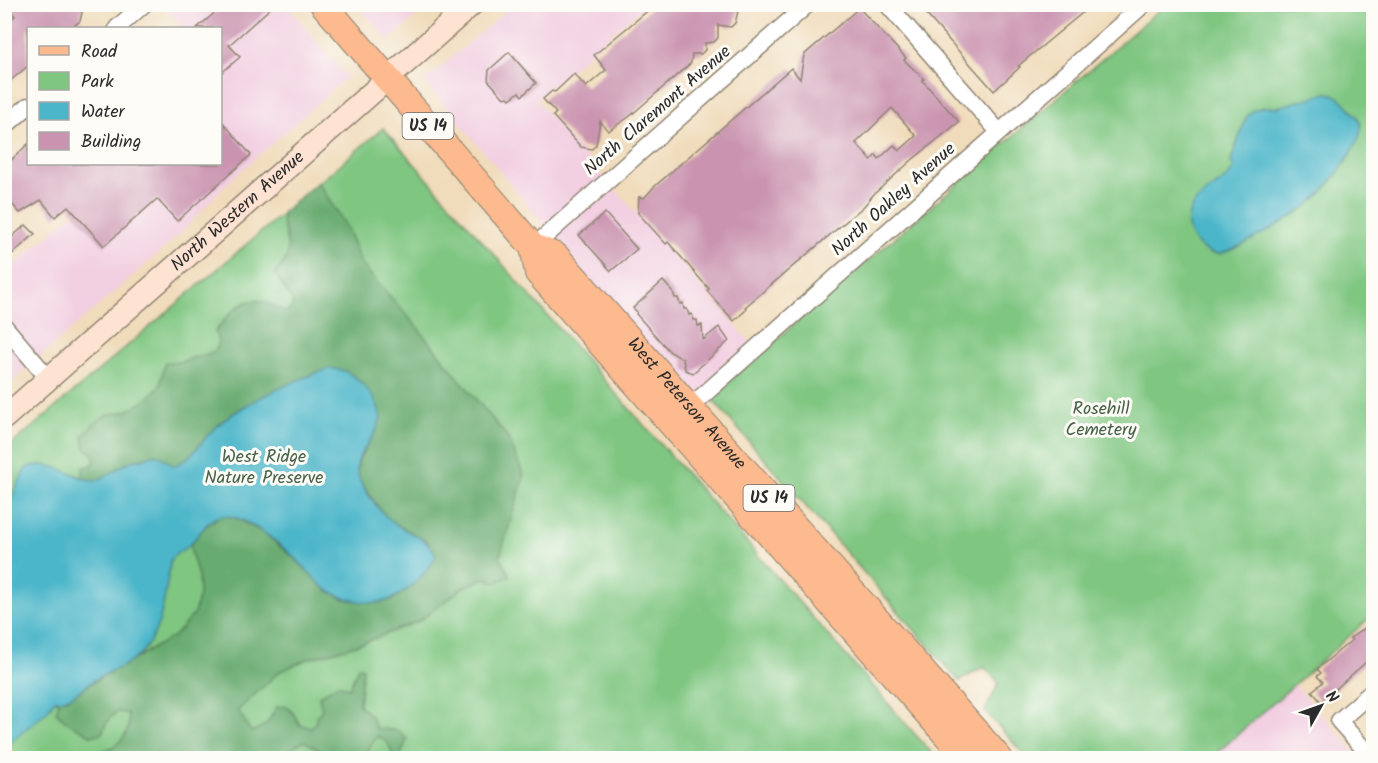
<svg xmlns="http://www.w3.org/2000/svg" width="1378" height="763" viewBox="0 0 1378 763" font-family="Kalam,sans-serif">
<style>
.built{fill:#f2cfe1}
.green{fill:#7fc681;stroke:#557856;stroke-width:1.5}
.forest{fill:#67ab6f;stroke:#496b4d;stroke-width:1.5}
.water{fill:#4cb6c9;stroke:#3c707a;stroke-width:1.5}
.building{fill:#ca94b0;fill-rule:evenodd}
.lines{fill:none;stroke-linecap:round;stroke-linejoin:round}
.minor-casing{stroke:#8e8372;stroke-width:19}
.secondary-casing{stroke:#8e8372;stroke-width:25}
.primary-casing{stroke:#8e8372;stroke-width:28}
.minor{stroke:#fff;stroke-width:16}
.secondary{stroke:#fee3d2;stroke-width:22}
.primary{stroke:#fcba8e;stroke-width:26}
.labels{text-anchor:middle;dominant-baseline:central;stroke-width:6;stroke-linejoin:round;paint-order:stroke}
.shield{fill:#fdfcf7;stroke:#6a6a68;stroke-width:1.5}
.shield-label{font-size:16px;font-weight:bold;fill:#2b2b2b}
.street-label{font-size:18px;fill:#2b2b2b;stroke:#fdfcf7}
.park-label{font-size:18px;fill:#486149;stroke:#fdfcf7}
</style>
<rect width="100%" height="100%" fill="#fdfcf7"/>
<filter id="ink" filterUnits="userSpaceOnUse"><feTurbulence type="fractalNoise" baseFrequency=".0167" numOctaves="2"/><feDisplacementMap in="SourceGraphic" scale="12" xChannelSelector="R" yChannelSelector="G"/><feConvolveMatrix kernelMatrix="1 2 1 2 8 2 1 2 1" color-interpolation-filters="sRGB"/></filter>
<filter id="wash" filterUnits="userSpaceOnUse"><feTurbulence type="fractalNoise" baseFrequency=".008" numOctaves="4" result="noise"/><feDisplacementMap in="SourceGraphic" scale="24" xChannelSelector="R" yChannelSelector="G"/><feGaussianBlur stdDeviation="1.35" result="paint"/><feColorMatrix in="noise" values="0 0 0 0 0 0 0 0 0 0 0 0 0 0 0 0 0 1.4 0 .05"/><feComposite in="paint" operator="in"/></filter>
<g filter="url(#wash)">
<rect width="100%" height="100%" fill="#f0dbba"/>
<!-- built -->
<g class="built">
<path d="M163 5H287L346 76V78L221 189 180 234 5 388 4 274 131 164H220L221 85 227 79 221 72 220 28H183Z"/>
<path d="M356 5H431L389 40Z"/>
<path d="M513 5H645L536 100 760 353 699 406 599 293 548 229 426 83V80Z"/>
<path d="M1295 685 1360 758H1211Z"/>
</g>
<!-- green -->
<g class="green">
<path d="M1165 5H1373V615L1211 758H1027L985 711 999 683 984 667 959 681 710 397Z"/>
<path d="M383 128 936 758H5L4 451Z"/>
</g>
<!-- forest -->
<path class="forest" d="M318 182 346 226 362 265 411 320 508 438 524 476 500 556 510 576 495 583 485 578 464 587 419 621 363 643 305 660 279 672 238 710 251 732 266 725 277 707 286 706 293 713 300 725 311 727 316 722V716L322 710 319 696 338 684 349 688 358 667H360L363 668 359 705 371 716 376 728 399 731 407 739 402 752 397 758H394L388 743 378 736 371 745 365 758H334L304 741 287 751 280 758H198L194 756 192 758H83C89 755 95 755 101 752 120 745 133 733 127 713L117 712 109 719 102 733 92 736 67 722 56 712 59 703 55 700 67 699 102 676 126 664 174 636 194 614 199 595 198 576 191 552V543L201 530 218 517 225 515 240 520 263 532 296 560 327 590 344 599 370 602 392 600 417 580 428 542 390 521 381 511 362 484 357 473 359 460 380 421 379 411 375 401 331 368C297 379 241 403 215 428 201 441 193 458 174 466L158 455C148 458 138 458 130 462 114 469 100 488 83 477V467L91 466 95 461 92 453 85 448 83 436 93 425 106 415 127 411 146 400 160 386 165 362C180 363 180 362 193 358 209 352 225 355 215 332 226 317 242 295 264 302 271 304 278 309 286 312L291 309 293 302 275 274C278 269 281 267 284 262 294 247 280 229 282 213Z"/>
<!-- water -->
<g class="water">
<path d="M1327 93C1340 95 1344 101 1352 111 1356 115 1361 121 1361 126 1363 144 1323 195 1308 205 1295 216 1234 252 1219 254 1205 255 1189 239 1188 225 1186 192 1227 188 1234 167L1231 161 1246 118 1253 110 1264 107H1278Z"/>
<path d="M331 368C336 369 341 370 345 371 359 377 384 405 380 421 376 440 352 454 358 475 361 487 380 512 390 520 404 533 429 536 436 556 423 577 400 603 373 603 357 602 342 599 329 591 319 585 313 577 306 569 290 552 247 514 223 516 207 517 200 536 189 545 183 550 176 553 171 559 164 593 165 632 137 657 125 668 108 671 96 679 83 687 70 701 55 700L46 712 5 747V539L11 531V511L14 492 26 468C50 458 71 476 94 481 107 478 117 468 129 462 137 458 144 461 151 455H158L174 466C193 458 201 441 215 428 241 403 297 379 331 368Z"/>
</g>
<g id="blocks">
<!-- building -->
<g class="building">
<path d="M5 4H84L80 21 71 28H28V66L4 86V25L15 16Z"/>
<path d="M225 4H275L229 45 240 57 220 74V28H197Z"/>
<path d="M656 4H740L735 23 731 27 718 25V38L714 42 705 43V50L701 54H692L691 63 629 117 608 131 600 121 596 145 592 149 581 147 553 116 556 113 543 99 552 91 555 92 574 74 586 87 606 70 594 55Z"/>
<path d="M917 4H1093L1018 66 1020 67 994 91Z"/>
<path d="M859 8 906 58 904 60 924 79 922 80 959 122 912 160 874 194 864 206 745 307 747 309 734 321 707 291 709 289 668 242 666 244 638 213 639 197 644 198 655 186 791 68 800 79 804 55ZM892 108 916 136 899 151 894 145 879 159 876 155 871 160 856 143Z"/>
<path d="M509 52 536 83 522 96 519 92 510 99 508 97 504 98 488 80 489 70Z"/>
<path d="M220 119 251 155 177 221 157 199 104 246 68 206 55 217 41 200 20 213 4 195V167L28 144V164H220Z"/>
<path d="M605 213 637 249 611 271 579 235Z"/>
<path d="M26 225 35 234 11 255 4 248V243Z"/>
<path d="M663 281 673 292 675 298H678L680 304 683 303 684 309H687L689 315 692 314 694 320H697L698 326 702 325 703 340 719 327 729 341 693 373 685 370 683 359 670 352 636 314 637 312 633 308Z"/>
<path d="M1368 626 1374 632V655L1321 702 1312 691 1323 682 1317 676 1321 673 1317 669 1352 640 1350 638Z"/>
</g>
</g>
</g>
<g filter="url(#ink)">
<use href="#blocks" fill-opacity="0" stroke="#8e8372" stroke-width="1.5"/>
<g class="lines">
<defs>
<g id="minor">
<path d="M887 4 999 132"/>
<path d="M117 28 144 4"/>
<path d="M4 127 28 106"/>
<path d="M533 247 808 4"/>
<path d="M4 326 49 379"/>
<path d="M682 414 1144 4"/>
<path d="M1372 758 1339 721 1374 690"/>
</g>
<g id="secondary">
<path id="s1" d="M4 418 472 4"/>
</g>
<g id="primary">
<path id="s2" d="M323 4 533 247 556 256 999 758"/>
<path d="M533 247 538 273 967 758"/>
</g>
</defs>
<!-- minor casing -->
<use href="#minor" class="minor-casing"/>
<!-- secondary casing -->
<use href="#secondary" class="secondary-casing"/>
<!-- primary casing -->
<use href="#primary" class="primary-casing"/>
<!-- minor -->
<use href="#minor" class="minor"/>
<!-- secondary -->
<use href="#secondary" class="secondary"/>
<!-- primary -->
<use href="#primary" class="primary"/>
</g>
</g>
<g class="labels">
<!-- shield labels -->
<g class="shield">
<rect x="402.5" y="113" width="51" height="26" rx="4.5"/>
<rect x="743.5" y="485" width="51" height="26" rx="4.5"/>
</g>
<g class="shield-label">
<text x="428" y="126">US 14</text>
<text x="769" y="498">US 14</text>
</g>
<!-- street labels -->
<g class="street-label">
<text transform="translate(658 111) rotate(-41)">North Claremont Avenue</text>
<text transform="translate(894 200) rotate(-42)">North Oakley Avenue</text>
<text stroke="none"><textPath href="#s1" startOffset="312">North Western Avenue</textPath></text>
<text stroke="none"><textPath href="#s2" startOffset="543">West Peterson Avenue</textPath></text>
</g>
<!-- park labels -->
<g class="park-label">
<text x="1101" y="409">Rosehill<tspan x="1101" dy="21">Cemetery</tspan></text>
<text x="264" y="457">West Ridge<tspan x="264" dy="21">Nature Preserve</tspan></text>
</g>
</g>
<!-- margin -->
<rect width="1378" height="763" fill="none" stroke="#fdfcf7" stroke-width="24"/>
<!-- legend -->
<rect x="27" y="27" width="195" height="138" fill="#fdfcf7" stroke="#a9a8a5" stroke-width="1.5"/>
<rect x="39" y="46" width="30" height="9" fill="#fcba8e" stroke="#a9a8a5" stroke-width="1.5"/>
<text x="81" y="57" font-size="18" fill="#2b2b2b">Road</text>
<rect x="39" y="72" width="30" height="18" fill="#7fc681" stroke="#a9a8a5" stroke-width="1.5"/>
<text x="81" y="87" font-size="18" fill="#2b2b2b">Park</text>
<rect x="39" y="102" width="30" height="18" fill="#4cb6c9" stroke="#a9a8a5" stroke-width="1.5"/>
<text x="81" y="117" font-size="18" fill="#2b2b2b">Water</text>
<rect x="39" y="132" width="30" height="18" fill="#ca94b0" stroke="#a9a8a5" stroke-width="1.5"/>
<text x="81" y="147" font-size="18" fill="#2b2b2b">Building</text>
<!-- north arrow -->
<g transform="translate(1321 706) rotate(50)" stroke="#fdfcf7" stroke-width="4.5" paint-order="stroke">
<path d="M0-4.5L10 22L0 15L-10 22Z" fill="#2b2b2b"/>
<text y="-9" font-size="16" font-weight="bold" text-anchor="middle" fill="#2b2b2b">N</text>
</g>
</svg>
